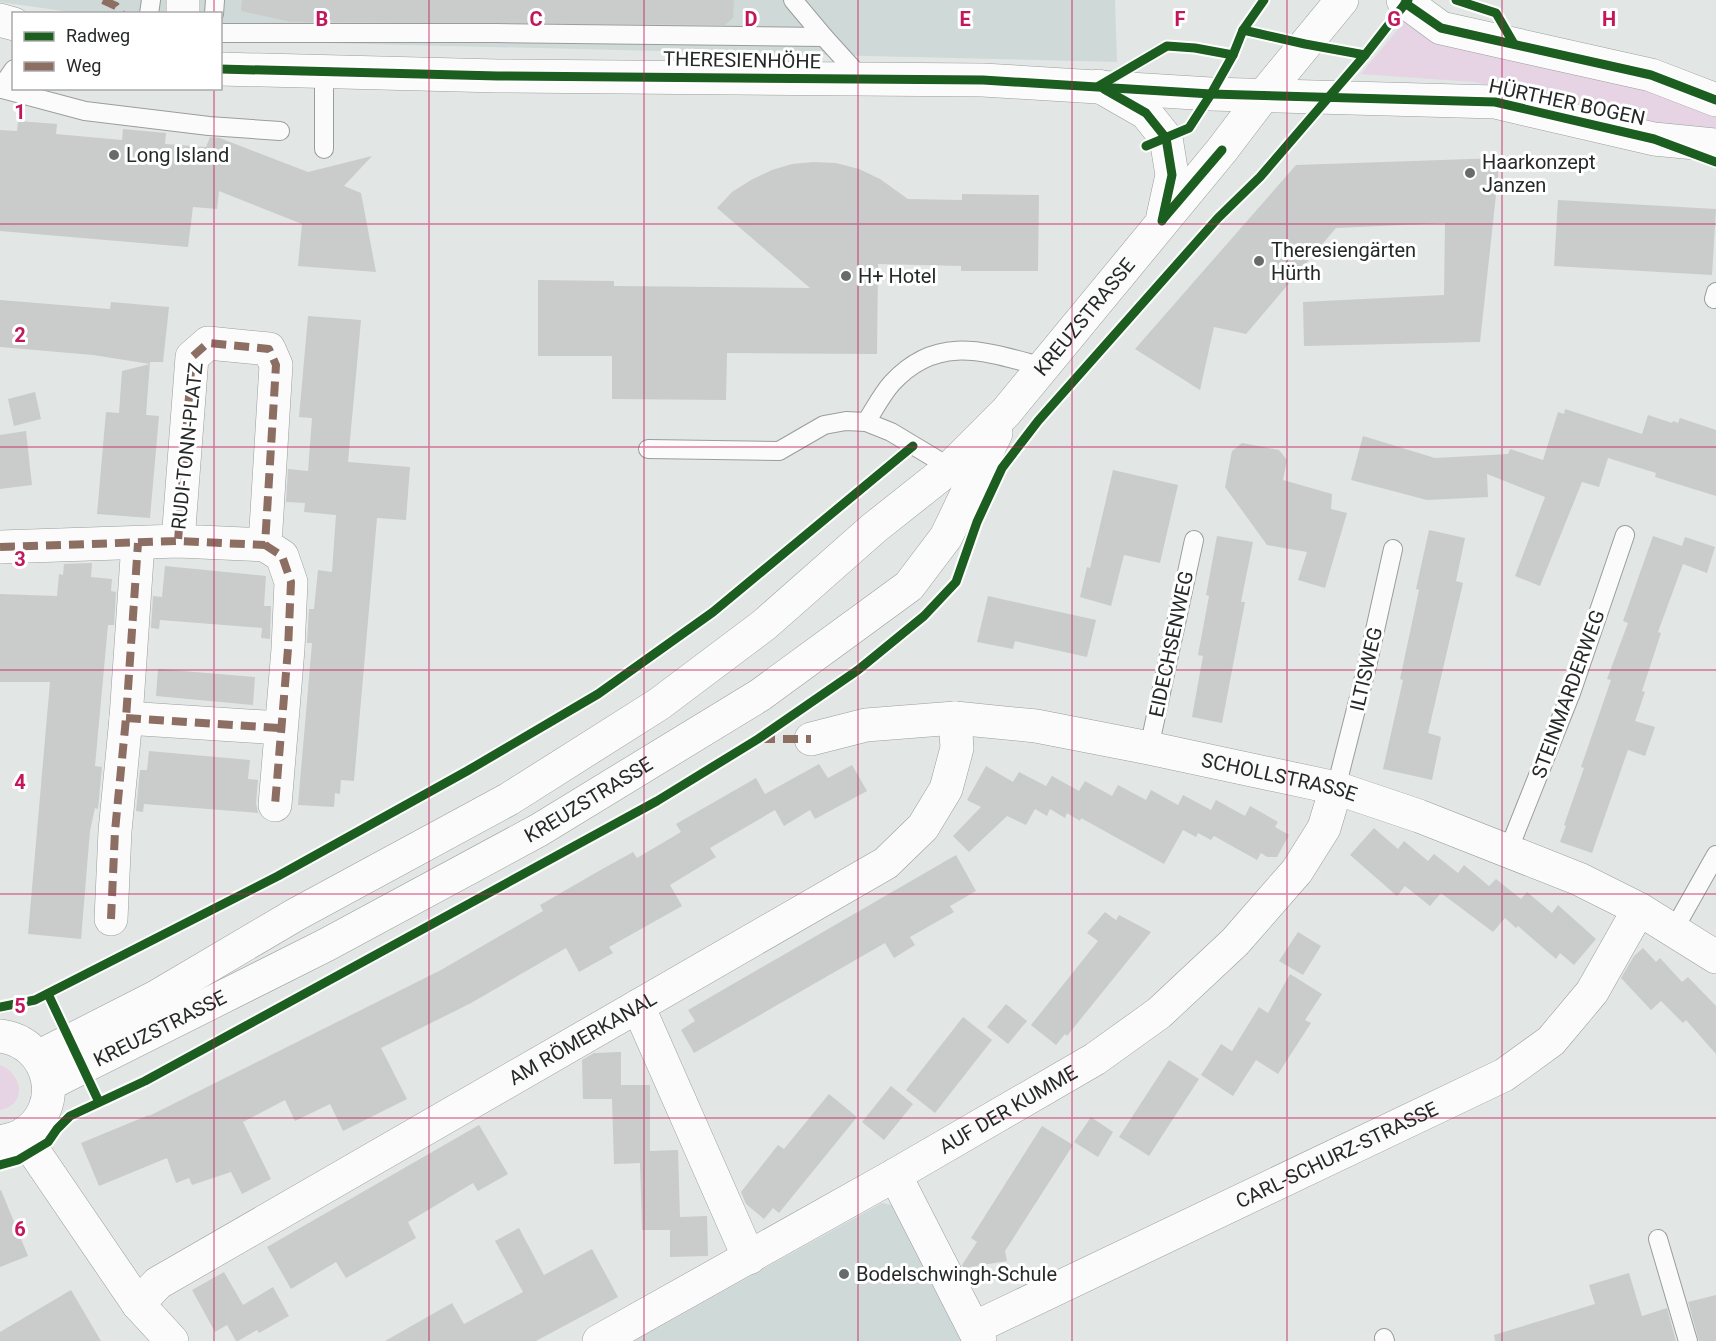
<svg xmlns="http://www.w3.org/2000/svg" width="1716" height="1341" viewBox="0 0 1716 1341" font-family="Roboto,sans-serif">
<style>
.built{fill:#cfd9d8}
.green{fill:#e6d3e3}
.building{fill:#c9cccb}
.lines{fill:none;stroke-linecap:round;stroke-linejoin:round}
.service-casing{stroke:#9a9d9c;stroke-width:20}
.minor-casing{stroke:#9a9d9c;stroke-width:34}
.tertiary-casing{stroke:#9a9d9c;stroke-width:34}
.service{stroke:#fbfbfb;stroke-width:18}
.minor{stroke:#fbfbfb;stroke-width:33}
.tertiary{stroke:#fbfbfb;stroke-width:33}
.quiet{stroke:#8d6e63;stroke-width:8;stroke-dasharray:15 8;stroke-linecap:butt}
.cycleway-casing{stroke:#fff;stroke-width:13}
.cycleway{stroke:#1b5e20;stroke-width:9}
.grid{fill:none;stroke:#c2185b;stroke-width:1.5;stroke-opacity:0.55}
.poi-dot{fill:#686b6b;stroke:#fff;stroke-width:2}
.labels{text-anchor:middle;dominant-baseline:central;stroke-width:6;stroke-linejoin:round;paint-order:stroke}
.street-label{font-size:20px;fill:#272929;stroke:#fff}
.poi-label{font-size:20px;fill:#272929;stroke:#fff;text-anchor:start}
.grid-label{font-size:20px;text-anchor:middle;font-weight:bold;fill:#c2185b;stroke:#fff;stroke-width:6;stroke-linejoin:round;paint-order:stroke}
</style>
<rect width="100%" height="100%" fill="#e2e6e5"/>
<!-- built -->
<g class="built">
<path d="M0 0H1115L1117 62 245 41 221 37 220 14 77 13 0 2Z"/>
<path d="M882 1203 901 1207 968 1341H634Z"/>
</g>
<!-- green -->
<g class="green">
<path d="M1404 22 1501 47 1716 109V134H1694L1537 95 1475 82 1361 74Z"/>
<path d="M0 1065C23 1074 27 1105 0 1110Z"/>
</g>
<!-- building -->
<g class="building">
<path d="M242 0H734L733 18 725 25 291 22 241 11Z"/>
<path d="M18 121 57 124 56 134 122 140 123 129 166 133 165 144 206 147 210 137 220 138 308 172 372 156 344 186 361 193 376 272 298 266 302 224 219 191 217 209 193 207 188 247 0 231V130L17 131Z"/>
<path d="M1500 158 1480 342 1304 346 1303 302 1444 295 1445 223 1336 228 1246 334 1214 327 1200 390 1135 349 1296 165Z"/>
<path d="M813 162 836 163 859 169 880 179 908 199 962 200V194L1039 195 1038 271H961V266L878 264 877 354 727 353 726 400 612 399V356H538V280L614 281V286L810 288 717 208 732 192 751 180 772 170 792 164Z"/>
<path d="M1558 200 1716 209 1712 275 1554 266Z"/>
<path d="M0 300 110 309 111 302 169 307 163 362H150L146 415 159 416 150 518 97 514 106 412 119 413 122 371 150 364 93 355 0 347Z"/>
<path d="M308 316 361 320 348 462 410 467 406 520 377 518 354 781 341 780 340 794 335 793 334 807 298 805 312 643H307L309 609H314L318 570 332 572 336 515 304 512 305 503 286 502 288 469 308 471 312 418 299 417Z"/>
<path d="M35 392 41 419 14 426 8 399Z"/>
<path d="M1565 409 1642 434 1648 415 1672 423 1673 421 1678 423 1680 418 1716 430V496L1655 477 1656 473 1608 458 1599 487 1582 482 1540 586 1515 576 1545 497 1487 474 1488 497 1427 500 1351 480 1363 436 1435 458 1508 454 1510 449 1543 460 1558 412 1564 414Z"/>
<path d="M26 431 32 485 0 489V435Z"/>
<path d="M1242 443 1279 450 1287 460 1283 480 1332 494 1331 509 1347 513 1325 588 1298 580 1307 552 1267 545 1225 487 1232 451Z"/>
<path d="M1113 470 1178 485 1160 563 1124 555 1111 606 1080 597 1087 567 1090 568Z"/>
<path d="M1429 530 1465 538 1456 581 1463 583 1428 733 1441 737 1432 780 1383 769 1403 680 1400 679 1419 590 1416 589Z"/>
<path d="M1217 536 1253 542 1241 602H1245L1222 723 1192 717 1203 656 1198 655 1209 596 1206 595Z"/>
<path d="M1653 536 1682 546 1685 537 1715 547 1707 573 1683 564 1658 632 1661 633 1642 691 1645 692 1635 721 1655 727 1645 756 1628 750 1592 853 1560 842 1566 826 1564 825 1584 768 1581 767 1611 680 1607 679 1628 623 1623 621Z"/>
<path d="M92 563 91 577 112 579 111 591 116 592 114 625H108L95 766 102 767 98 809 95 808 90 831 81 939 28 934 50 682H0V594L57 596 59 574 63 575 64 564Z"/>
<path d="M165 566 266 576 264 606H271L270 639 261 638 262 628 160 620 159 629 151 628 153 596 162 597Z"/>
<path d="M988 596 1096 620 1087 657 1015 641 1013 649 977 642Z"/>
<path d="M158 669 255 677 253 705 156 696Z"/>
<path d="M149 751 250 760 248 779 258 780 256 803 258 813 144 804 143 812 136 811 140 770H147Z"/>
<path d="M819 764 828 778 852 765 867 791 815 819 810 810 784 826 775 810 710 848 716 857 670 885 682 906 609 947 613 953 579 972 566 948 471 1003 381 1048 407 1099 343 1131 330 1104 295 1121 285 1100 243 1122 271 1179 242 1194 231 1172 192 1185 189 1178 176 1183 167 1158 99 1186 81 1143 149 1115V1116L441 970 543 911 540 905 597 872 633 852 637 858 681 832 676 824 756 778 766 796 765 794Z"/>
<path d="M986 766 1013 782 1019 772 1046 786 1052 776 1079 791 1085 781 1112 796 1118 785 1146 800 1151 790 1178 805 1183 795 1211 810 1216 800 1245 816 1250 806 1278 822 1275 827 1289 835 1277 857H1267L1261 853 1257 860 1214 836 1211 840 1198 833 1196 837 1183 830 1164 864 1081 818 1080 821 1067 813 1065 818 1050 809 1047 816 1035 809 1026 825 1007 816 969 852 953 836 981 807 967 800Z"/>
<path d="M1374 828 1398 849 1404 841 1428 861 1434 854 1458 873 1464 865 1489 886 1496 879 1521 899 1527 892 1552 913 1558 905 1596 939 1574 965 1560 953 1556 959 1518 926 1516 928 1505 918 1493 932 1441 893 1430 906 1405 886 1397 896 1350 855Z"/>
<path d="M956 855 976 891 950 906 954 912 910 937 915 945 894 958 885 943 694 1053 681 1030 695 1021 688 1010Z"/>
<path d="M1105 912 1116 920 1119 915 1151 932 1067 1036 1065 1034 1056 1045 1031 1025 1098 941 1087 933Z"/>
<path d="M1298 932 1321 946 1303 975 1279 961Z"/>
<path d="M1643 948 1656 962 1660 958 1682 982 1688 977 1716 1006V1054L1686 1020 1683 1023 1661 1001 1651 1010 1621 978 1634 956Z"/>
<path d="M1290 974 1322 994 1305 1020 1311 1023 1278 1074 1256 1060 1233 1096 1201 1075 1221 1044 1232 1051 1259 1007 1268 1013Z"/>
<path d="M1006 1004 1027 1021 1008 1044 987 1027Z"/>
<path d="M963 1017 992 1040 935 1113 906 1090Z"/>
<path d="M621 1052V1085H650V1151L678 1150 680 1217 707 1216 708 1256 670 1257V1230H642L640 1163 614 1164 612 1099H583L582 1060 594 1053Z"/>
<path d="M1169 1060 1199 1079 1149 1156 1119 1137Z"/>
<path d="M891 1086 913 1104 884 1140 862 1122Z"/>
<path d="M829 1094 857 1117 779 1213 773 1208 764 1219 746 1204 741 1192 778 1145 784 1149Z"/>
<path d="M1091 1117 1113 1132 1098 1157 1074 1142Z"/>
<path d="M479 1125 508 1174 478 1191 473 1183 408 1222 416 1238 346 1278 336 1262 291 1289 267 1247Z"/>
<path d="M1042 1126 1073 1145 1005 1251 1007 1261 964 1268 962 1265 977 1242 971 1238Z"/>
<path d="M1 1190 28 1256 0 1267V1191Z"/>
<path d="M519 1228 544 1275 592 1249 618 1297 536 1341H385L452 1303 464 1324 523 1292 495 1241Z"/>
<path d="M224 1272 243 1305 273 1287 289 1316 259 1333 257 1330 238 1341H236L227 1325 215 1332 192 1290Z"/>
<path d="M1629 1273 1642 1316 1667 1308 1676 1341H1495L1494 1335 1595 1304 1589 1285Z"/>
<path d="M71 1290 101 1341H0V1332Z"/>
<path d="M1716 1295V1341H1699L1688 1302Z"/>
</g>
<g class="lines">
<defs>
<g id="service">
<path d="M793 0 824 37 863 80"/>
<path d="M149 14 151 0"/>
<path d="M214 14 215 0"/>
<path d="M220 33H496L824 37"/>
<path d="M324 73V149"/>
<path d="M0 89 14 69"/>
<path d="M2 89 85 111 209 126 280 131"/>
<path d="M1714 299 1716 292"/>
<path d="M866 422C874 410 882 394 892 383 938 333 986 352 1044 367"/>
<path d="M648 449 779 451 824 425 846 421 866 422 891 432 956 471"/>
<path d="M1149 748 1194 540"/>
<path d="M1336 788 1367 666 1393 549"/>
<path d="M1508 851 1571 693 1625 535"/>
<path d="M1673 931 1716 855"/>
<path d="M1658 1239 1688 1341"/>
<path d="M1384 1338 1385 1341"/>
</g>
<g id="minor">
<path d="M183 0V14"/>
<path d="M1099 86 1146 113 1166 138 1172 175 1163 216"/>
<path d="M265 545 282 556 291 582 288 649 275 805"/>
<path d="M0 547 178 541 265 545 276 365 269 349 208 343 192 357 178 541"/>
<path d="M126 718 280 728"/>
<path id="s1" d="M811 739 866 725 955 718 1036 726 1149 748 1336 788 1419 816 1579 879 1639 909 1716 957"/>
<path d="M111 919 115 831 126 718 138 543"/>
<path d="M638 1006 749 1258"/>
<path d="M0 1036C51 1042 67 1108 22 1135 15 1139 8 1140 0 1142"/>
<path id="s2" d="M38 1057 156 997 295 915 509 799 659 704 764 625 874 528 951 467 1006 412 1222 150 1263 96"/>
<path id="s3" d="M49 1084 326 945 539 830 760 695 909 586 946 537 996 433"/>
<path d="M25 1133 33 1150 138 1304 172 1341"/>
<path d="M895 1175 980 1341"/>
<path id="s4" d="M138 1304 158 1283 886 863 923 827 946 789 957 748 955 718"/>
<path id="s5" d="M974 1328 1504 1075 1551 1041 1592 992 1639 909"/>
<path id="s6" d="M599 1341 895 1175 1095 1059 1159 1013 1235 942 1297 871 1324 828 1336 788"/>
</g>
<g id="tertiary">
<path d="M1403 0 1441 28 1651 75 1716 100"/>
<path d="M0 20 14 24"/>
<path d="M220 69 498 76 983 80 1211 94 1495 102 1654 139 1716 145"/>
<path d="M1263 96 1342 0"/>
</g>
</defs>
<!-- service casing -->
<use href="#service" class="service-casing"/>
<!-- minor casing -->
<use href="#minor" class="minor-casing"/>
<!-- tertiary casing -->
<use href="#tertiary" class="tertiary-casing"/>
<!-- service -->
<use href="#service" class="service"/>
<!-- minor -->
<use href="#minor" class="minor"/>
<!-- tertiary -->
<use href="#tertiary" class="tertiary"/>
<!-- quiet -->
<g class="quiet">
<path d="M103 0 116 6 122 14"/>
<path d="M265 545 282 556 291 582 288 649 275 805"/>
<path d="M0 547 178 541 265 545 276 365 269 349 208 343 192 357 178 541"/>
<path d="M126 718 280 728"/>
<path d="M760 739H811"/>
<path d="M111 919 115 831 126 718 138 543"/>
</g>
<defs>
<g id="cycleway">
<path d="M1456 0 1496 13 1514 44"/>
<path d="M1405 3 1441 28 1651 75 1716 100"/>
<path d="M1243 30 1305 44 1365 55"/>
<path d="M220 69 498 76 983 80 1211 94 1495 102 1654 139 1716 162"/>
<path d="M1099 86 1167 46 1195 48 1233 55"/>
<path d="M1104 89 1146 113 1166 138 1172 175 1162 221"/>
<path d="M1146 146 1189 128 1211 94 1233 55 1243 30 1264 0"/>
<path d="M1163 219 1222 150"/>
<path d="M48 994 99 1102"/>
<path d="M0 1007 35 1000 278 876 467 771 598 694 713 612 913 446"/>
<path d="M0 1165 18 1160 48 1142 57 1129 70 1116 145 1081 657 801 758 739 858 670 924 616 956 582 977 522 1002 468 1038 421 1218 218 1260 177 1365 55 1408 0"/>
</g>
</defs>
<!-- cycleway casing -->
<use href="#cycleway" class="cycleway-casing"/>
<!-- cycleway -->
<use href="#cycleway" class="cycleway"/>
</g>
<!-- grid -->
<path class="grid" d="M214 0V14M429 0V1341M644 0V1341M858 0V1341M1072 0V1341M1287 0V1341M1502 0V1341M214 88V1341M0 224H1716M0 447H1716M0 670H1716M0 894H1716M0 1118H1716"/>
<!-- markers -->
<g class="poi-dot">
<circle cx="114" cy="155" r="6"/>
<circle cx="1470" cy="173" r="6"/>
<circle cx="1259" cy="261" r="6"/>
<circle cx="846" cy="276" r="6"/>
<circle cx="844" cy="1274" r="6"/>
</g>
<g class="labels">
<!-- street labels -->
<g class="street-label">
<text transform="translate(742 60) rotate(1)">THERESIENHÖHE</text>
<text transform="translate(1567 102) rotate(12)">HÜRTHER BOGEN</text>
<text stroke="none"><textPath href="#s2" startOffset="1292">KREUZSTRASSE</textPath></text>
<text transform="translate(187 446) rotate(-84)">RUDI-TONN-PLATZ</text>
<text transform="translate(1171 644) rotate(-78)">EIDECHSENWEG</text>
<text transform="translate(1366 669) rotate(-77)">ILTISWEG</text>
<text transform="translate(1568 694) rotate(-70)">STEINMARDERWEG</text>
<text stroke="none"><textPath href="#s1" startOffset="476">SCHOLLSTRASSE</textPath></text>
<text stroke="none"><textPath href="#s3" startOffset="610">KREUZSTRASSE</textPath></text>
<text stroke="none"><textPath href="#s3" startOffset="124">KREUZSTRASSE</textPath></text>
<text stroke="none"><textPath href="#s4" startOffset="519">AM RÖMERKANAL</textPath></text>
<text stroke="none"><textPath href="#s6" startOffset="470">AUF DER KUMME</textPath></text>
<text stroke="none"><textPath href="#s5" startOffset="402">CARL-SCHURZ-STRASSE</textPath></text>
</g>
<!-- poi labels -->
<g class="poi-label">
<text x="126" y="155">Long Island</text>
<text x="1482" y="162">Haarkonzept<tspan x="1482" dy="23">Janzen</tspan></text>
<text x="1271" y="250">Theresiengärten<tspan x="1271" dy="23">Hürth</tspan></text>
<text x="858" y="276">H+ Hotel</text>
<text x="856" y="1274">Bodelschwingh-Schule</text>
</g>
</g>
<g class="grid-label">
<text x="322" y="26">B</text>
<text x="536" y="26">C</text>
<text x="751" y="26">D</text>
<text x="965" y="26">E</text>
<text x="1180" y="26">F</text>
<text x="1394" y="26">G</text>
<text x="1609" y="26">H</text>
<text x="20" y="119">1</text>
<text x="20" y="342">2</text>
<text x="20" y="566">3</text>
<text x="20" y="789">4</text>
<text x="20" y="1013">5</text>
<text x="20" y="1236">6</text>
</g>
<!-- legend -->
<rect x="12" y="12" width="210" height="78" fill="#ffffff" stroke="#a9a9a9" stroke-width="1.5"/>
<rect x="24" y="32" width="30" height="9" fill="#1b5e20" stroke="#a9a9a9" stroke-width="1.5"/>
<text x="66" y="42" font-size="18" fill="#272929">Radweg</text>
<rect x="24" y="62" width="30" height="9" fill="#8d6e63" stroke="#a9a9a9" stroke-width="1.5"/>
<text x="66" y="72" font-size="18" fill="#272929">Weg</text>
</svg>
